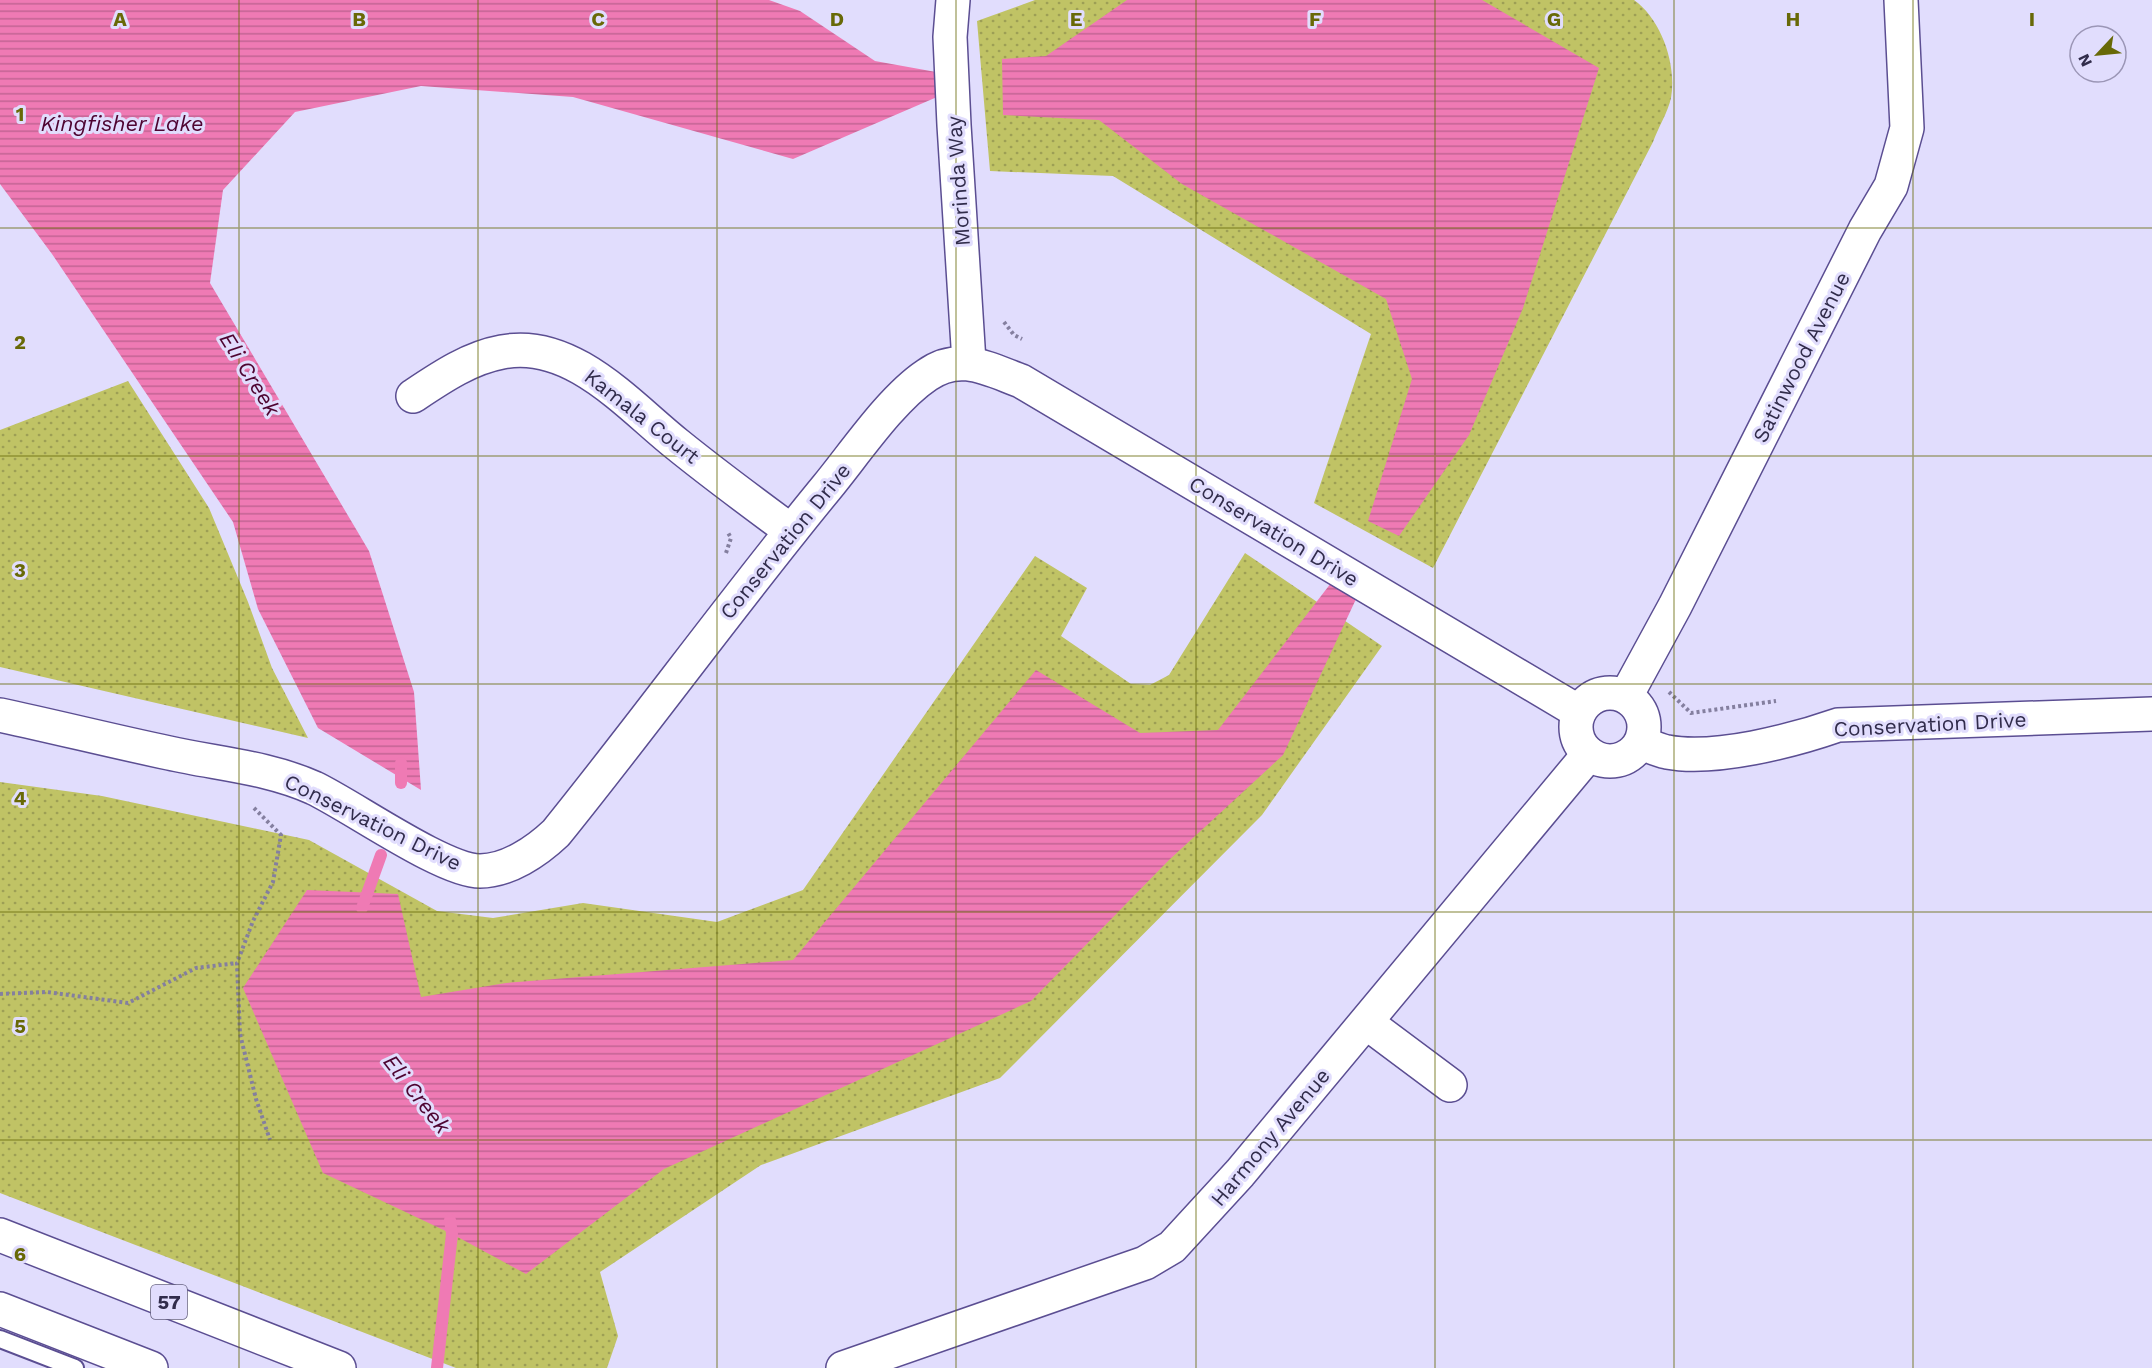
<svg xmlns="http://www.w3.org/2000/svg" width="2152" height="1368" viewBox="0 0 2152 1368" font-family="'Work Sans',sans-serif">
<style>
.park{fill:url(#park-dots)}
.water{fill:url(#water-rules)}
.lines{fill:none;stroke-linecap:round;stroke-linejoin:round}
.stream{stroke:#ef7ab4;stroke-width:12}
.lane-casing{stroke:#5b4e92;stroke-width:20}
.street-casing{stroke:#5b4e92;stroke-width:36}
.primary-casing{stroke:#5b4e92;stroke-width:36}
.path{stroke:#847f9f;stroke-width:4;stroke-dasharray:3 3;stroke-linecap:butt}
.lane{stroke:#fff;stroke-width:16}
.street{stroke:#fff;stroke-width:33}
.primary{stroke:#fff;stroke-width:33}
.grid{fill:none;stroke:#686907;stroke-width:1.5;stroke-opacity:0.55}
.labels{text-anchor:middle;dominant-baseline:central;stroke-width:6;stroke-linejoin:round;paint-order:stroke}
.shield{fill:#e1ddfd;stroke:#666180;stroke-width:1.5}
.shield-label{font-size:20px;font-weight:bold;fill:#312c4b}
.street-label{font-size:21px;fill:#312c4b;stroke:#e1ddfd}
.water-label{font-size:22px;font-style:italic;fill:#4e0431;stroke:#e1ddfd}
.grid-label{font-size:20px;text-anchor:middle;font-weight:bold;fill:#686907;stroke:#e1ddfd;stroke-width:6;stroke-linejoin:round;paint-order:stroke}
</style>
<defs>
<pattern id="park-dots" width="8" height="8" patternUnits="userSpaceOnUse" patternTransform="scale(1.5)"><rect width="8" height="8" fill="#c0c365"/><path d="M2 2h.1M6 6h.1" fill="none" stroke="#9d9f55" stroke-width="1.8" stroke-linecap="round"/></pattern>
<pattern id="water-rules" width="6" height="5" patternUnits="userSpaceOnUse" patternTransform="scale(1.5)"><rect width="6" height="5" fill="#ef7ab4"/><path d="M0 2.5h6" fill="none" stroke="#c26494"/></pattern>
</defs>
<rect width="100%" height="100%" fill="#e1ddfd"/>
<!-- park -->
<g class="park">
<path d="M1035 0H1634C1661 19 1677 64 1671 98 1668 112 1658 128 1653 142L1433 568 1314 503 1371 334 1113 176 990 171 977 21Z"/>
<path d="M128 381 209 508 248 602 272 668 308 738 0 667V430Z"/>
<path d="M1245 553 1382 646 1262 815 1000 1078 761 1165 600 1272 618 1336 607 1368H456L0 1193V782L102 796 309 840 437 911 493 918 583 903 717 922 803 890 1035 556 1087 588 1061 636 1131 684 1150 685 1169 675Z"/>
</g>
<!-- water -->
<g class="water">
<path d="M0 0H769L800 11 875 61 947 74 951 91 793 159 573 97 421 86 295 112 223 190 210 283 369 551 414 692 421 790 318 728 258 609 233 522 52 254 0 184Z"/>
<path d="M1127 0H1482L1599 68 1523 308 1469 435 1399 536 1368 521 1412 379 1386 299 1182 184 1099 120 1003 115 1002 59 1046 56Z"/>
<path d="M1331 583 1357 597 1283 755 1169 860 1031 1001 664 1169 526 1274 452 1234 323 1173 243 988 307 890 398 894 421 997 506 983 793 960 1036 670 1140 733 1218 730Z"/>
</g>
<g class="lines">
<!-- stream -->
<g class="stream">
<path d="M401 763V783"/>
<path d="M362 908 381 855"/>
<path d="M437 1368 452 1234 450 1220"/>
</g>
<defs>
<path id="lane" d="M0 1339 75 1368"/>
<g id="street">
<path d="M953 0 950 37 954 125 969 362"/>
<path d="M413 396C440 378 469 358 502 352 572 338 630 407 678 445 715 475 753 503 791 531"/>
<circle cx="1610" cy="727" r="34"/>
<path d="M1626 696 1675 606 1865 230 1891 186 1907 128 1901 0"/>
<path d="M0 715C56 727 112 741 169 753 218 764 267 767 314 788 352 806 443 871 480 871 508 871 537 851 556 833 648 719 734 600 827 487 855 453 891 399 927 375 960 352 988 369 1021 381L1579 712"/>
<path d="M1641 743C1649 746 1658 750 1667 752 1715 761 1792 741 1838 725L2152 714"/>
<path d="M1367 1023 1450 1085"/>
<path d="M843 1368 1145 1263 1172 1247 1240 1173 1589 754"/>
</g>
<g id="primary">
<path d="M0 1235 339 1368"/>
<path d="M0 1309 151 1368"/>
</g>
</defs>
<!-- lane casing -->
<use href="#lane" class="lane-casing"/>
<!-- street casing -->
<use href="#street" class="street-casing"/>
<!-- primary casing -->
<use href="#primary" class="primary-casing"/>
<!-- path -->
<g class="path">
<path d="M1004 322 1014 335 1022 339"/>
<path d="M726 553 731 538 727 531"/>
<path d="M1669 692 1691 713 1776 701"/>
<path d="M254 808 281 835 273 882 253 921 237 963 240 1034 256 1099 270 1140"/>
<path d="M0 994 47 992 128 1003 196 968 237 963"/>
</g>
<!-- lane -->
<use href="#lane" class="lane"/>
<!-- street -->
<use href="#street" class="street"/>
<!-- primary -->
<use href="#primary" class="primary"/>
</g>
<!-- grid -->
<path class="grid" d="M239 0V1368M478 0V1368M717 0V1368M956 0V1368M1196 0V1368M1435 0V1368M1674 0V1368M1913 0V1368M0 228H2152M0 456H2152M0 684H2152M0 912H2152M0 1140H2152"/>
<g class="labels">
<!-- shield labels -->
<rect class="shield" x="151" y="1285" width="36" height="34" rx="4.5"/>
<g class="shield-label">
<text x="169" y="1302">57</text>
</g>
<!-- street labels -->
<g class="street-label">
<text transform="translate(958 181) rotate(-94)">Morinda Way</text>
<text transform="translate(1801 357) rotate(-63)">Satinwood Avenue</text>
<text transform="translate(642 416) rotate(38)">Kamala Court</text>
<text transform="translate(1274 531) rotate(31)">Conservation Drive</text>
<text transform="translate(785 541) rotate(-51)">Conservation Drive</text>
<text transform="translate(1930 724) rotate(-3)">Conservation Drive</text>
<text transform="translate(373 822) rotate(26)">Conservation Drive</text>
<text transform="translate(1270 1137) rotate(-50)">Harmony Avenue</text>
</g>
<!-- water labels -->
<g class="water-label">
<text x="122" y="123">Kingfisher Lake</text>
<text transform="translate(250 374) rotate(58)">Eli Creek</text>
<text transform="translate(417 1094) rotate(52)">Eli Creek</text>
</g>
</g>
<g class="grid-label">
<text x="120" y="26">A</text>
<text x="359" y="26">B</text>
<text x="598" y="26">C</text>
<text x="837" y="26">D</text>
<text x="1076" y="26">E</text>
<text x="1315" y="26">F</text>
<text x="1554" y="26">G</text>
<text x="1793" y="26">H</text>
<text x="2032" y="26">I</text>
<text x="20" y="121">1</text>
<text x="20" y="349">2</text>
<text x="20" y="577">3</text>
<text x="20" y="805">4</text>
<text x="20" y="1033">5</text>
<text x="20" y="1261">6</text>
</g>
<!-- north arrow -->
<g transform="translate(2098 54) rotate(244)"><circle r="28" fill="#e1ddfd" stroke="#9b96b6" stroke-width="1.5"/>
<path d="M0-4.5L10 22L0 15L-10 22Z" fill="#686907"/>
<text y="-9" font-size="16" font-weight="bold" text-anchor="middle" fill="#312c4b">N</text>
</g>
</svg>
